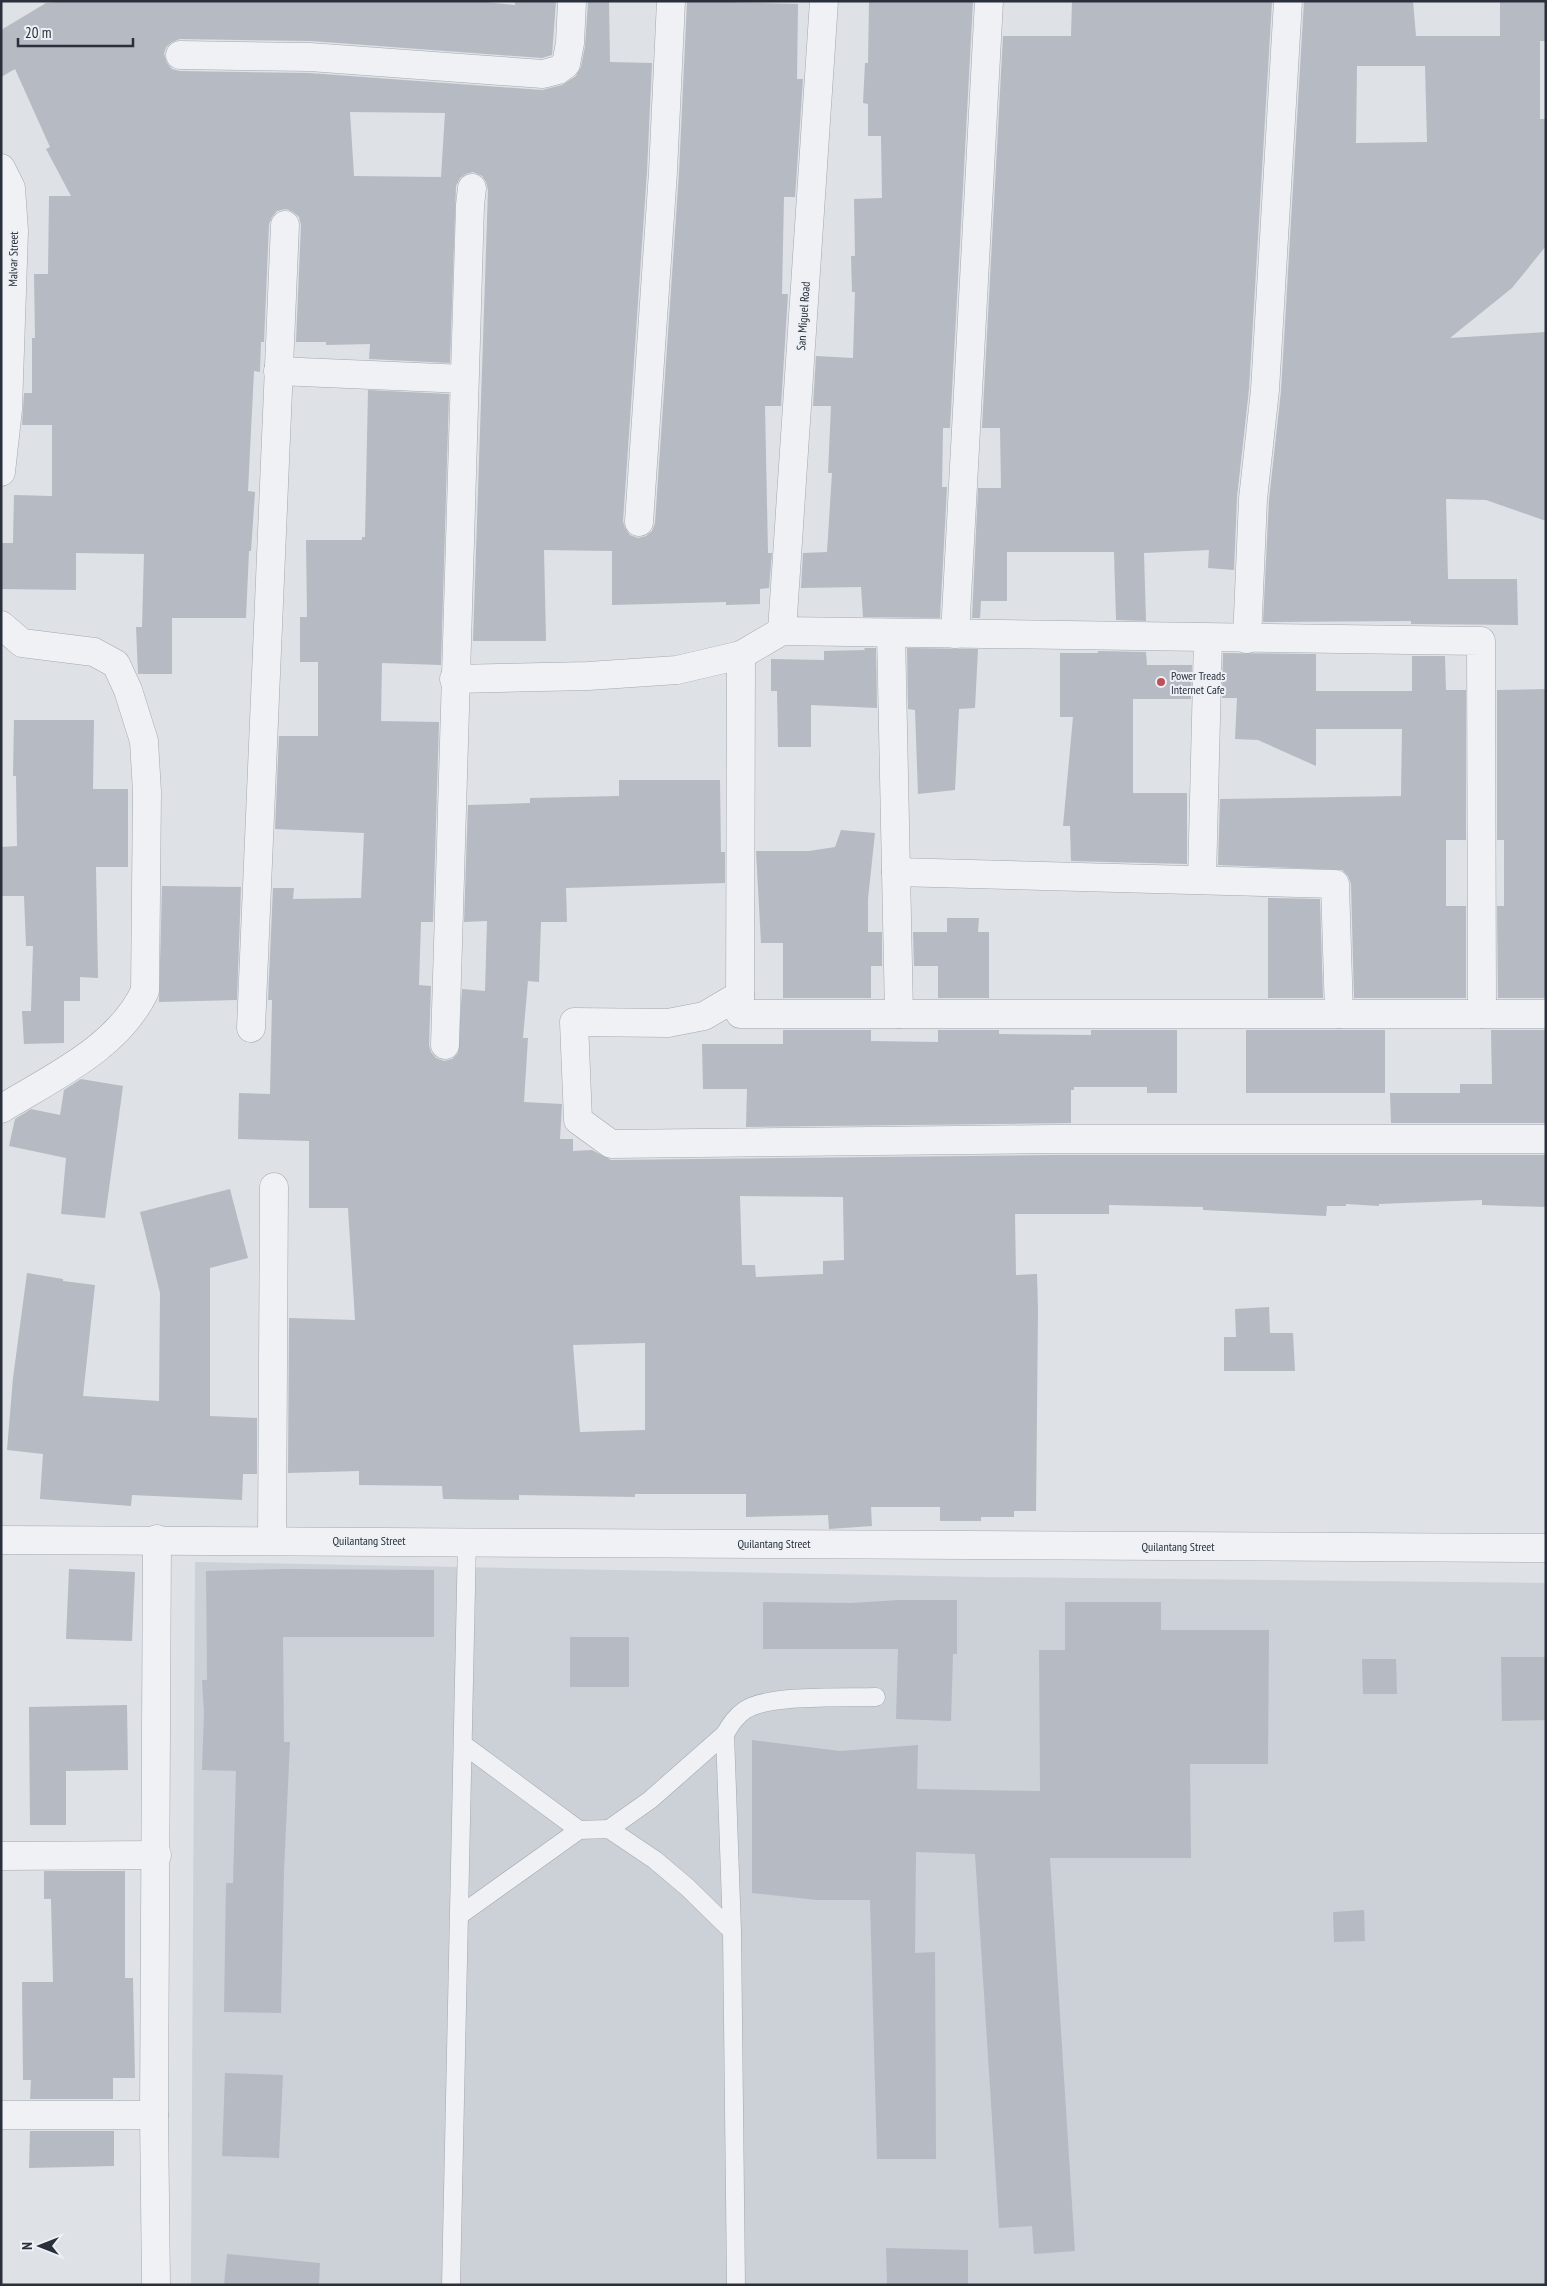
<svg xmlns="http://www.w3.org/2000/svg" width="1547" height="2286" viewBox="0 0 1547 2286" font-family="'PT Sans Narrow',sans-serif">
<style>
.built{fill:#ccd0d7}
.building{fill:#b6bac2;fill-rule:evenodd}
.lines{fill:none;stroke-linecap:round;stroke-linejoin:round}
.service-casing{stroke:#a4a8af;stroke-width:19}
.minor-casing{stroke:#a4a8af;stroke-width:29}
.service{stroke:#f0f1f5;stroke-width:18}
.minor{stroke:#f0f1f5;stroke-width:28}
.poi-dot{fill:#be4f5d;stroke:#edf0f4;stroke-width:2}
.labels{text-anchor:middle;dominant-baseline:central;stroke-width:4;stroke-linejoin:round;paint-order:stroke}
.street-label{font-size:12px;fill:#292f3b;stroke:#edf0f4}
.poi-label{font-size:12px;fill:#292f3b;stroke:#edf0f4;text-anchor:start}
</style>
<rect width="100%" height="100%" fill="#dee1e6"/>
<!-- built -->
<path class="built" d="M195 1562 982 1577 1546 1583V2285H191Z"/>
<!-- building -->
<g class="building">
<path d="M73 1H476L515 5V1H556L552 55 542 58 311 41 180 39 172 42 166 47 164 54 167 63 172 69 180 71 309 73 542 90 562 85 576 76 581 67 585 46 588 2H609L610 62 652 63 647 171 623 521 625 528 630 535 638 538 646 536 652 531 655 523 679 173 687 1 798 4 797 79H803L795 197H784L782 294H788L781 406H765L768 553H772L769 588 760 589V604L726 605V602L612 605V551L544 550 546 641H473L488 190 486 182 482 176 473 172 466 174 460 178 456 186 450 363 369 359 370 344 326 345V342H296L301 225 299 217 293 212 286 209 277 211 272 217 269 224 264 342H261L260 372 254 371 248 491 255 492 251 551H249L246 618H172V674H138L136 627H142L144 554 76 553V590L1 589V543H13L14 495 52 496V425H22L24 393H32V338H35L34 274H48L49 196H71L46 149 50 147 15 69 1 77V30L46 3ZM350 112 445 113 441 177 354 176Z"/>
<path d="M869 1H973L950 428H943L942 487H947L940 618 863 617 861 587 801 588 803 553 827 552 832 473H828L831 406H813L816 356 853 358 855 292H852L851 256H855L854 199 882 198 881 136H868V104L863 103 865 63H868Z"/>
<path d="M1072 1H1272L1249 389 1237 497 1234 570 1208 568 1209 550 1144 553 1146 621 1116 620 1114 552H1007V601H981L980 618H972L978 488H1001L1000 428H982L1003 36H1071Z"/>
<path d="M1304 1H1413L1416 36H1500V1H1546V41H1540V119H1546V246L1512 288 1450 338 1546 332V521L1486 500 1446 499 1448 579H1517L1518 625 1411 624V621L1263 622 1269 500 1281 391ZM1357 66H1425L1427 142 1356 143Z"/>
<path d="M368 390 449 394 441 665 382 663 381 721 439 722 433 922H421L419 985 431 986 429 1045 431 1052 436 1058 444 1061 452 1059 458 1053 462 989 485 991 487 921 464 922 468 805 530 803V798L619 796V780H720L721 852H725V883L566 888 567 922H541L539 982 528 981 523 1038H528L524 1102 562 1104 560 1139H573V1151L592 1150 611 1160 1051 1155H1546V1207L1482 1205V1200L1379 1204V1206L1346 1204V1206H1327L1326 1216 1203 1210V1207L1109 1205V1214H1015L1016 1275 1037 1274 1038 1310 1036 1511H1014V1517H981V1521H940V1507H871L872 1526 829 1529 828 1515 746 1517V1494H635V1497L519 1495V1500L443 1499 442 1486 359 1485V1471L288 1473 289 1318 355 1320 348 1208H309V1141L238 1139 239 1093 270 1094 272 1000H268L273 888H294L293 899 361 898 364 833 275 829 279 736H318V662H300V617H307L306 540H362V537H365ZM740 1196 843 1197 844 1260 823 1261V1274L756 1277 755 1265H742ZM645 1343V1430L580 1432 573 1345Z"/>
<path d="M864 648H876L877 708 811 705V747H778L777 691H771V659L824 660V651L865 650Z"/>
<path d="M907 648 978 649 975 708 959 709 955 790 918 794 915 710 908 709Z"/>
<path d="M1098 651 1146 652 1147 665H1192L1191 699H1133V793H1187V864L1071 861 1070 826H1063L1073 717H1060V653H1098Z"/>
<path d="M1223 653 1316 654V691H1412V656H1445L1446 690H1466V840H1446V906H1466V998H1354L1351 884 1348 876 1342 870 1218 865 1220 799 1401 796 1402 729H1316V766L1258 740 1235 739 1237 698H1222Z"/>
<path d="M1546 689V998H1498L1497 906H1504V840H1497V690Z"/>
<path d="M14 720H94L93 789H128V867H96L98 978 80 977V1001H64V1043L24 1044 22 1011H31L33 946H26L24 896H1V847L17 846 16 776H13Z"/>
<path d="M841 830 875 833 868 899V932H882V966H871V998H783V943H761L756 851H809L835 847Z"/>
<path d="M162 886 241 887 237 1000 159 1002Z"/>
<path d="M1268 898 1320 899 1323 998H1268Z"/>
<path d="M947 918H979L978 932H989V998H938V966H914L913 932H947Z"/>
<path d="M783 1030H871V1041L938 1042V1030H999V1034L1091 1035V1030H1177V1093H1147V1087H1074V1090H1071V1123L746 1127 747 1089H703L702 1044H783Z"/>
<rect x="1246" y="1030" width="139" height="63"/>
<path d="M1491 1030H1546V1123H1391L1390 1093H1460V1084H1492Z"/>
<path d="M81 1079 123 1086 105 1218 61 1214 66 1158 9 1146 15 1119 31 1109 60 1115 64 1090Z"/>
<path d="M230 1189 248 1258 210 1268V1416L257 1418V1474H243L242 1500 132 1495 131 1506 40 1499 43 1454 7 1450 13 1378 27 1273 63 1279V1281L95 1285 83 1396 159 1401 160 1293 140 1212Z"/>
<path d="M1269 1307 1270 1333H1293L1295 1371H1224V1337H1236L1235 1309Z"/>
<path d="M69 1569 135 1572 132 1641 66 1639Z"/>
<path d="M285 1569 434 1570V1637H283L284 1742H290L284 1871 281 2013 224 2012 226 1883H233L236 1771 202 1770 204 1712 202 1680H207L206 1571Z"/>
<path d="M899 1600H957V1654H953L951 1721 896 1719 898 1649H763V1602L851 1603Z"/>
<path d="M1065 1602H1161V1630H1269L1268 1764H1190L1191 1858H1050L1075 2251 1034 2254 1032 2226 999 2228 975 1854 916 1852 915 1953 935 1952 936 2159H877L870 1900H817L752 1893V1740L840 1751 918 1745 917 1789 1040 1791 1039 1650H1065Z"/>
<rect x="570" y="1637" width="59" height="50"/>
<path d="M1501 1657H1546V1720L1502 1721Z"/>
<path d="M1362 1659H1396L1397 1694H1363Z"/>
<path d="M127 1705 128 1770 66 1771V1825H30L29 1707Z"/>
<path d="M44 1871H125V1978H133L135 2078H113V2099H30L31 2080H23L22 1982H53L51 1899H44Z"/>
<path d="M1364 1910 1365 1941 1334 1942 1333 1912Z"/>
<path d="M225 2073 283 2075 279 2158 222 2156Z"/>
<path d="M30 2131H114V2166L29 2168Z"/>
<path d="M886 2248 968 2250V2285H887Z"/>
<path d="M227 2254 320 2263 319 2285H224Z"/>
</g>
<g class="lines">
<defs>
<g id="service">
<path d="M464 1745 579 1830"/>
<path d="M609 1829 650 1800 725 1734"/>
<path d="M460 1915 579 1830 609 1829 655 1860 687 1887 732 1931"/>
<path d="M451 2285 467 1541"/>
<path d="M736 2285 732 1931 725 1734C731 1724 735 1717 745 1710 769 1694 845 1698 876 1697"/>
</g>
<g id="minor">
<path d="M180 55 310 57 543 74 558 70 566 64 570 43 572 1"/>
<path d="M1 168 11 188 14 231 8 409 1 472"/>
<path d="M278 371 464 379"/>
<path d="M639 522 663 172 671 1"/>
<path d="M1 625 22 643 94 652 116 664 128 690 144 741 147 792 145 991C118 1048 53 1077 1 1109"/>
<path d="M782 631 824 1"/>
<path d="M891 633 899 1014"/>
<path d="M955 634 989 1"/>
<path d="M1247 639 1253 499 1265 390 1288 1"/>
<path d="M741 655 740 1014H1546"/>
<path d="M454 679 588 676 677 670 741 655 782 631 1481 641 1482 1014"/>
<path d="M896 872 1335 884 1339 1014"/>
<path d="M1202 880 1208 638"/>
<path d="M740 995 704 1016 668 1023 574 1022 578 1120 611 1144 1051 1139H1546"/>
<path d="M251 1028 285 225"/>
<path d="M445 1045 470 205 472 188"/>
<path d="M1 1540 1546 1548"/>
<path d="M272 1540 274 1187"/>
<path d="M1 1856 157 1855"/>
<path d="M1 2115H154"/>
<path d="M156 2285 154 2115 157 1539"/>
</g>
</defs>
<!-- service casing -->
<use href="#service" class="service-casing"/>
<!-- minor casing -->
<use href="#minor" class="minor-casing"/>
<!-- service -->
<use href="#service" class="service"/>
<!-- minor -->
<use href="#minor" class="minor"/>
</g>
<!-- markers -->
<circle class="poi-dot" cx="1161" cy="682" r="5"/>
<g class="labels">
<!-- street labels -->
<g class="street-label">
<text transform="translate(13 259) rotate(-89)">Malvar Street</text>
<text transform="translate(803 316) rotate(-86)">San Miguel Road</text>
<text x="369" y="1540">Quilantang Street</text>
<text x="774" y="1543">Quilantang Street</text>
<text x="1178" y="1546">Quilantang Street</text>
</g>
<!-- poi labels -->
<g class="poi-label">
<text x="1171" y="675">Power Treads<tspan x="1171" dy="14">Internet Cafe</tspan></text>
</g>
</g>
<!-- border -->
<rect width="1547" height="2286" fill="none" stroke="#292f3b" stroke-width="5"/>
<!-- north arrow -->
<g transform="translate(40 2246) rotate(270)" stroke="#edf0f4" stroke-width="4" paint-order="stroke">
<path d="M0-4L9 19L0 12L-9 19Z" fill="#292f3b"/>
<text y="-8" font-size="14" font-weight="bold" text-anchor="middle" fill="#292f3b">N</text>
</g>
<!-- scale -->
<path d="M18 38v8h115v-8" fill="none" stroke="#292f3b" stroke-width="2.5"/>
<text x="25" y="38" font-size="15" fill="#292f3b" stroke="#edf0f4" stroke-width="4" paint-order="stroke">20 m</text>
</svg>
